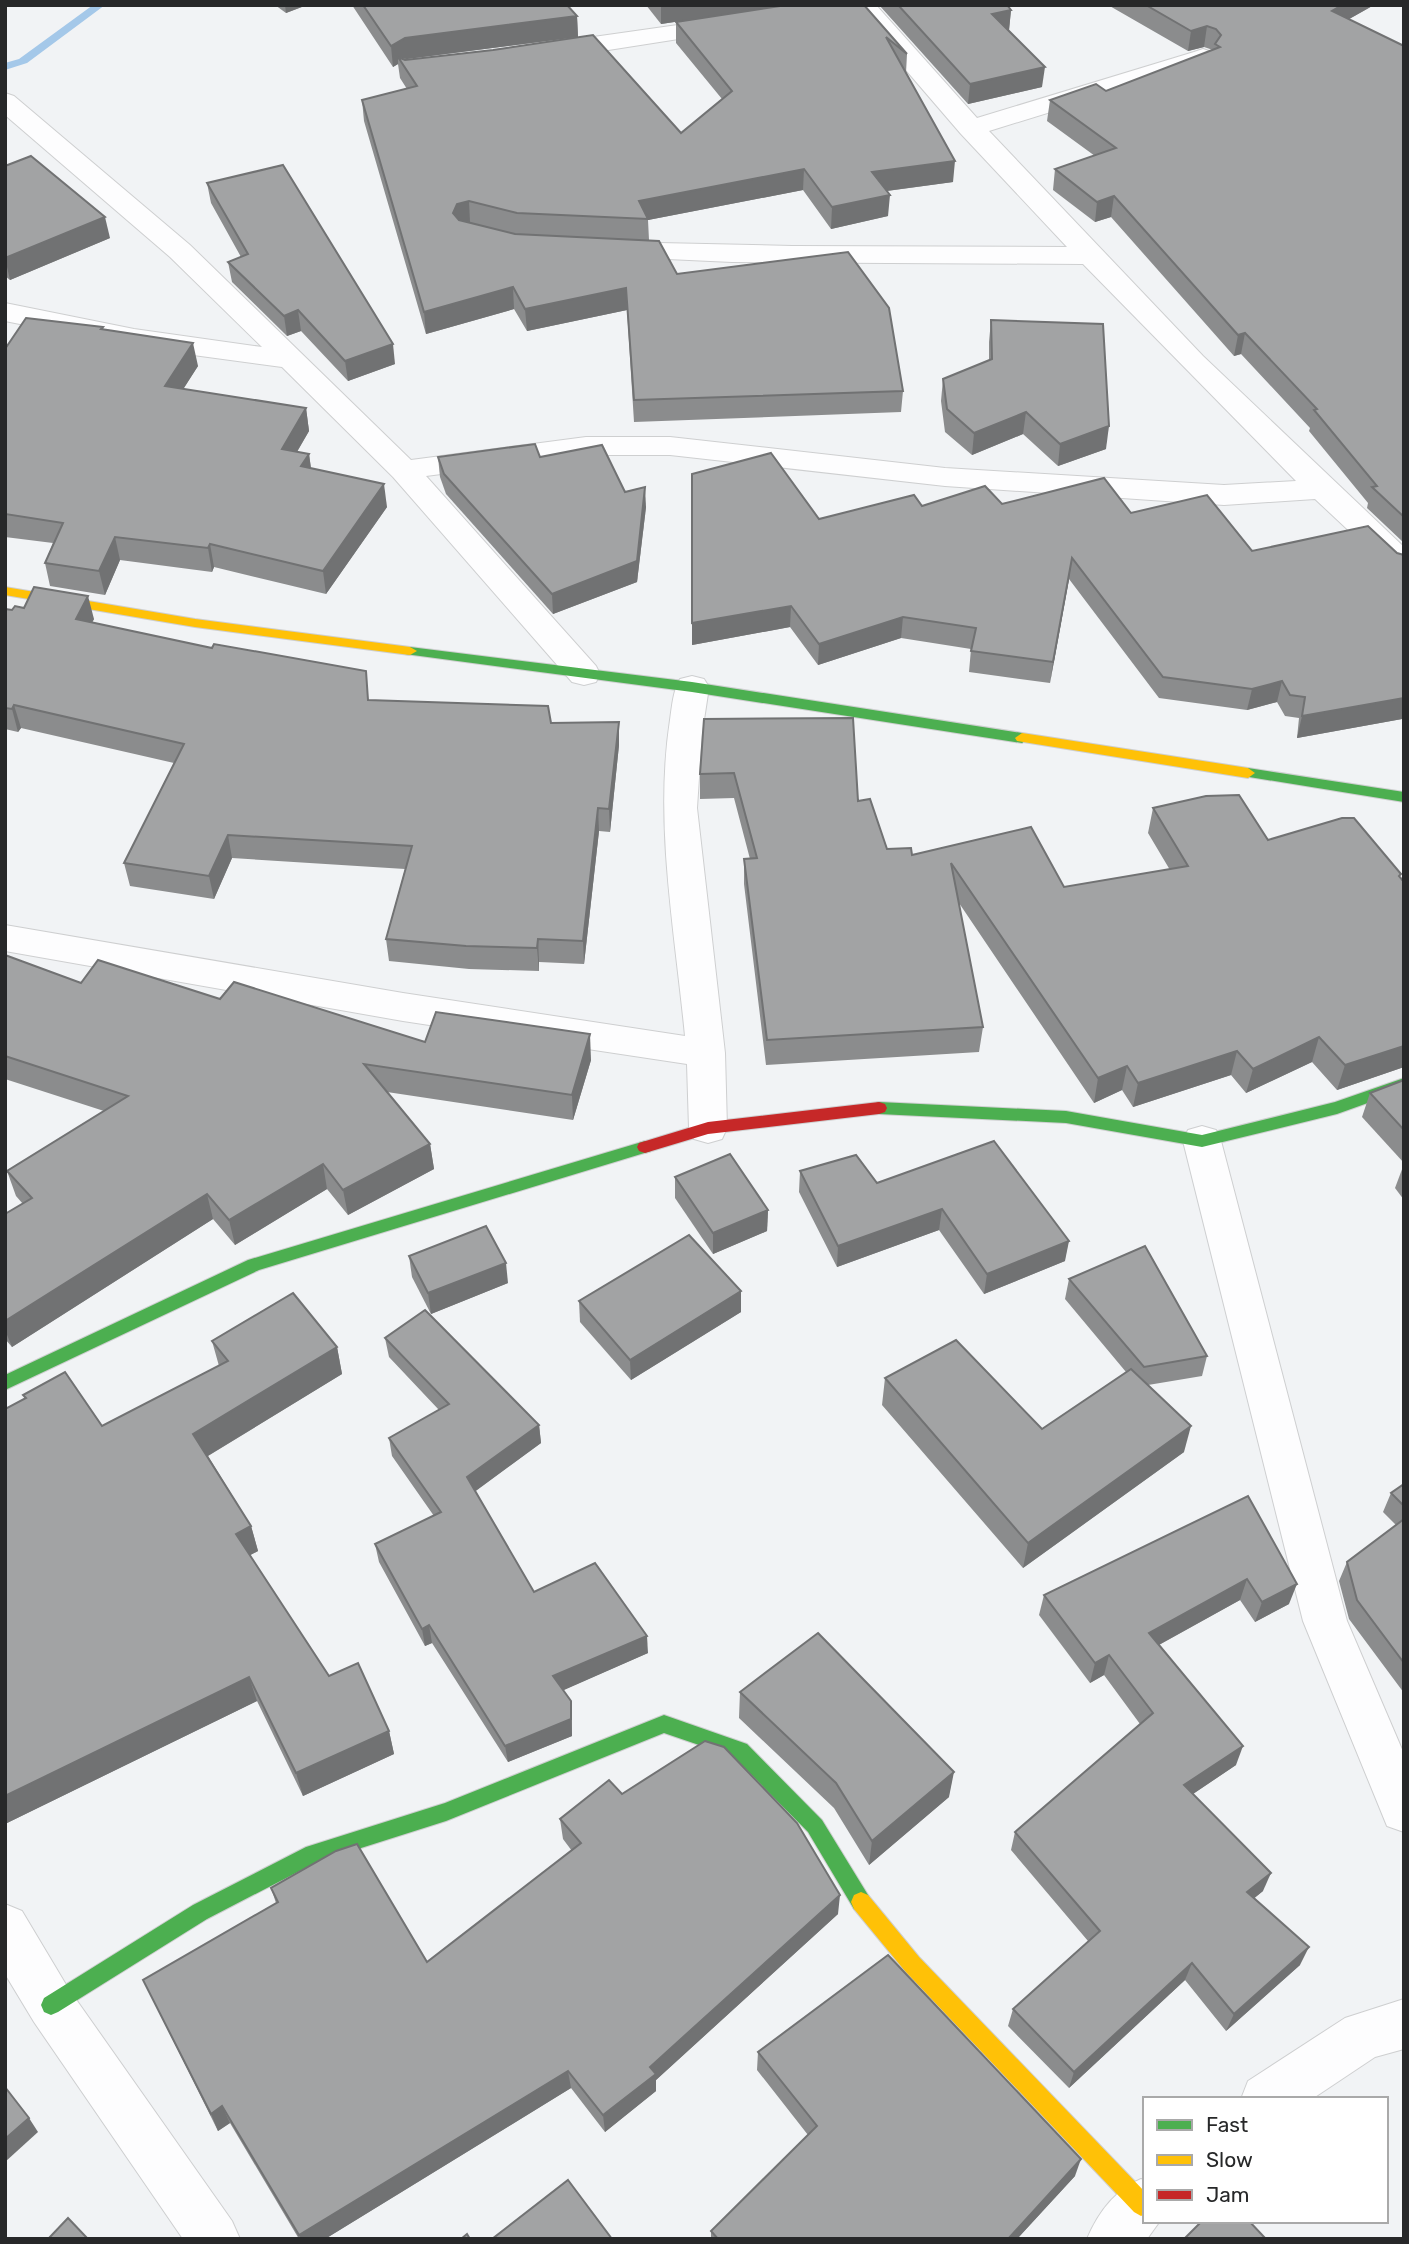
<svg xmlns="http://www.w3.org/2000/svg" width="1409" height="2244" viewBox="0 0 1409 2244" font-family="Rubik,sans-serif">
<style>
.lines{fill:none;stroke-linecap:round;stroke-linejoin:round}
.stream{fill:#a4c8e9;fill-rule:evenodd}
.street-casing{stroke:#cecfd0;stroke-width:2}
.fast-casing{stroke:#cecfd0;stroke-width:2}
.slow-casing{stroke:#cecfd0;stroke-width:2}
.jam-casing{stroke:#cecfd0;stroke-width:2}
.street{fill:#fdfdfe;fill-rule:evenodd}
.fast{fill:#4caf50;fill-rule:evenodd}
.slow{fill:#ffc107;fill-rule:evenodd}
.jam{fill:#c62828;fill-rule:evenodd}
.wall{fill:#8b8c8d}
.shaded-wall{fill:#717273}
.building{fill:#a2a3a4;stroke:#717273;stroke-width:2}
</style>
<rect width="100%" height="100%" fill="#f1f3f5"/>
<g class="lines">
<!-- stream -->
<path class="stream" d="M93 5H105L27 63 5 70V63L19 59Z"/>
<defs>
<g id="street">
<path d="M850 5H876L977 118 1194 52 1203 49 1212 52 1216 57 1212 62 989 131 1203 356 1404 547V575L1393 572 1315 499 1224 505 945 486 670 455H586L426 476 596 666 600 674 596 682 584 685 572 682 393 477 282 367 134 347 5 321V303L134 329 262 347 170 257 5 115V93L14 96 190 245 411 460 586 437H670L945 468 1224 485 1296 481 1083 264 732 262 603 256 599 250 603 244 613 242 792 246 1067 247 961 134Z"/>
<path d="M727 18 736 20 739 25 736 30 551 59 542 56 538 51 542 46 551 43Z"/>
<path d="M692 676 704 679 709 687 702 733 697 808 725 1053 727 1128 722 1139 708 1143 694 1139 689 1128 687 1064 403 1021 5 951V925L403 993 685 1036C675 932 654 824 670 720 672 706 673 691 680 679Z"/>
<path d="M1202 1126 1216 1130 1221 1141 1347 1621 1404 1754V1832L1387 1826 1303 1621 1183 1141 1188 1130Z"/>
<path d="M5 1904 22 1911 68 1988 232 2221 240 2239H183L34 2022 5 1974Z"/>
<path d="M1404 1999V2049L1375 2057 1312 2099H1241L1248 2081 1345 2018Z"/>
<path d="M1141 2179 1145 2181V2221H1160L1147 2239H1087C1098 2213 1115 2190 1141 2179Z"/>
</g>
<g id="fast">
<path d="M410 647 692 682 1022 733 1029 738 1022 743 692 692 405 654V648Z"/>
<path d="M1248 768 1404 792V802L1243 776 1241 773Z"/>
<path d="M1404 1078V1090L1337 1114 1202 1147 1066 1123 879 1114 873 1112 871 1108 873 1104 879 1102 1066 1111 1202 1135 1335 1102Z"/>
<path d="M645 1141 651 1143 653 1147 651 1151 259 1270 5 1390V1375L248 1260Z"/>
<path d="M664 1715 747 1744 822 1820 868 1895 871 1902 868 1909 861 1912 854 1909 808 1832 734 1757 664 1733 446 1821 317 1862 207 1919 58 2012 51 2015 44 2012 41 2005 44 1998 193 1905 306 1847 445 1803Z"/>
</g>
<g id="slow">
<path d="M5 587 195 619 410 647 417 651 410 655 195 627 5 595Z"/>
<path d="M1022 733 1248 768 1255 773 1248 778 1017 741 1015 738Z"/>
<path d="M861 1892 868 1895 919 1957 1145 2192V2214L1141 2216 1134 2212 905 1971 854 1909 851 1902 854 1895Z"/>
</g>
<path id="jam" d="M879 1102 885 1104 887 1108 885 1112 879 1114 708 1134 645 1153 639 1151 637 1147 639 1143 708 1122Z"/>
</defs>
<!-- street casing -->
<use href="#street" class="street-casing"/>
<!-- fast casing -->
<use href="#fast" class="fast-casing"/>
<!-- slow casing -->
<use href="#slow" class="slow-casing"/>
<!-- jam casing -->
<use href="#jam" class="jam-casing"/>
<!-- street -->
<use href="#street" class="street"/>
<!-- fast -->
<use href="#fast" class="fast"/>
<!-- slow -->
<use href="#slow" class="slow"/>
<!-- jam -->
<use href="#jam" class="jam"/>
</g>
<!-- wall -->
<g class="wall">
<path d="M275 5H307L286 13Z"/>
<path d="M352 5H567L577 16 578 37 407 59 681 133 722 99 676 43V22L864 5 907 54 906 73 953 182 887 191 888 216 831 229 803 190 648 220 649 240 677 274 903 391 901 412 634 422 627 310 527 331 514 309 426 334 364 121 362 100 407 89 400 78 398 64 393 67Z"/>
<path d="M646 5H787L661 24Z"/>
<path d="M879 5H1007L1011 10 1009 30H1008L1042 87 968 104Z"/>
<path d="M1108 5H1374L1349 19 1404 46V543L1367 508 1368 503 1309 431 1310 428 1241 354 1234 356 1111 217 1095 222 1053 190 1055 169 1095 156 1047 121 1050 100 1106 91 1213 50 1204 47 1188 51Z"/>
<path d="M5 166 110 238 10 280 5 276Z"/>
<path d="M207 183 395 364 348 381 301 331 287 336 232 282 228 262 241 257 211 203Z"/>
<path d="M991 320 1106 449 1058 466 1023 434 972 455 945 432 941 401 943 379 989 360V342Z"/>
<path d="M103 327 104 330 198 366 183 389 306 408 309 431 297 452 309 454 311 468 387 507 326 594 214 567 212 572 120 560 105 595 50 586 45 563 53 543 5 537V349Z"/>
<path d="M438 457H540L625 492 646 507 637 582 553 614 446 494 440 477Z"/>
<path d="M1002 504 1131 513 1252 551 1397 553 1404 555V721L1402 719 1297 738 1299 718 1285 716 1277 702 1247 710 1159 698 1069 579 1050 683 969 672 971 649 901 638 818 665 790 627 692 645 819 519 922 506Z"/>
<path d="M24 608 94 619 92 622 369 700 551 723 619 745 610 832 599 831 584 964 539 962V971L469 969 389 961 386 939 405 869 232 858 214 899 130 886 124 863 174 763 21 728 18 732 5 729V609L12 610Z"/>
<path d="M704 719 858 801 887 849 1064 887 1170 870 1148 833 1153 808 1400 877 1404 882V1067L1337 1090 1312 1062 1246 1093 1231 1075 1133 1107 1122 1090 1094 1103 959 903 983 1027 979 1052 766 1065 744 884V859H750L734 798 700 799V774Z"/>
<path d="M5 955 81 983 220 999 425 1042 591 1060 573 1120 387 1092 430 1144 434 1169 348 1215 327 1189 235 1245 213 1219 12 1347 5 1339V1214L23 1204 16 1196 7 1171 104 1111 5 1079Z"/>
<path d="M1404 1080V1163L1362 1117 1370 1093Z"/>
<path d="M1404 1164V1200L1395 1188Z"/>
<path d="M800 1171 877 1183 1065 1261 984 1294 939 1230 837 1267 799 1192Z"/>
<path d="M675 1177 768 1210 767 1231 713 1254 675 1198Z"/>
<path d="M409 1256 508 1283 431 1314 412 1277Z"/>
<path d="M1069 1279 1207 1356 1202 1376 1148 1385 1184 1452 1023 1568 882 1405 885 1378 1042 1429 1126 1372 1065 1299Z"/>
<path d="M741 1291V1312L631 1380 580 1322 579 1301Z"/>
<path d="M385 1338 539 1425 541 1443 475 1491 534 1592 648 1653 563 1690 572 1718V1736L508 1762 432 1643 425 1646 379 1562 375 1544 434 1516 392 1456 389 1438 439 1410 389 1357Z"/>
<path d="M212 1341 337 1347 342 1374 208 1456 251 1526 258 1551 250 1555 329 1676 389 1731 394 1754 303 1796 257 1701 5 1824V1409L25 1398 23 1395 102 1426 219 1366Z"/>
<path d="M1404 1484V1693L1349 1619 1339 1581 1347 1562 1396 1525 1383 1512 1391 1493Z"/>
<path d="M1248 1496 1289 1604 1255 1622 1240 1600 1159 1645 1236 1765 1193 1794 1263 1891 1254 1898 1300 1965 1226 2031 1185 1980 1069 2088 1008 2026 1013 2009 1088 1941 1011 1850 1015 1832 1140 1724 1104 1675 1090 1683 1039 1615 1044 1595Z"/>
<path d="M740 1692 949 1797 869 1865 834 1808 739 1718Z"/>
<path d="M622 1794 838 1914 656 2080V2091L605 2132 571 2088 325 2239H299L230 2123 218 2131 143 1980 276 1903 271 1888 427 1962 572 1851 563 1839 560 1819Z"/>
<path d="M758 2052 1075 2176 1017 2239H711V2231L808 2135 757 2070Z"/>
</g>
<!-- shaded-wall -->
<g class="shaded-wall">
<path d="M285 5H307L286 13Z"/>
<path d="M661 5H787L661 24Z"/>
<path d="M1342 5H1374L1328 31 1332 11Z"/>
<path d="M1011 10 1009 30 990 34 992 14Z"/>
<path d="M577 16 578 37 407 59 398 57V64L393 67 391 46 405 38Z"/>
<path d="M1207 26 1204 47 1188 51 1191 31Z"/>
<path d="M1045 67 1042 87 968 104 970 84Z"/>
<path d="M955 161 953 182 871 193 872 172Z"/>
<path d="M804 169 803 190 648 220 639 201Z"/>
<path d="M890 195 888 216 831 229 832 207Z"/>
<path d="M1114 196 1111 217 1095 222 1097 202Z"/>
<path d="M469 201 470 222 459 226 453 213 457 204Z"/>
<path d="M105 217 110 238 10 280 5 258Z"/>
<path d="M513 287 514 309 426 334 424 312Z"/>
<path d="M626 288 627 310 527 331 525 309Z"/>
<path d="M298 310 301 331 287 336 284 316Z"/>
<path d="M1245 333 1241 354 1234 356 1238 335Z"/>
<path d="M193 343 198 366 170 410 165 386Z"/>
<path d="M393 344 395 364 348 381 345 361Z"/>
<path d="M306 408 309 431 285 472 282 449Z"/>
<path d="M1026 412 1023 434 972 455 974 433Z"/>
<path d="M1109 426 1106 449 1058 466 1060 444Z"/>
<path d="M309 454 312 477 301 466Z"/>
<path d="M384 484 387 507 326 594 323 571Z"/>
<path d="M645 487 646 507 637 582 553 614 552 594Z"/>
<path d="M115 537 120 560 105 595 99 571Z"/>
<path d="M210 544 214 567 212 572 208 548Z"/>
<path d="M1072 558 1069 579 1050 683 1053 662Z"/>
<path d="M88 596 94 619 82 642 76 619Z"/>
<path d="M791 606 790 627 692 645V623Z"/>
<path d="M903 617 901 638 818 665 819 644Z"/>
<path d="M1282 681 1277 702 1247 710 1252 689Z"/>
<path d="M1404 698V712L1402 719 1297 738 1302 716Z"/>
<path d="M14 705 21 728 18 732 12 709Z"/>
<path d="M619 722V745L610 832 609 809Z"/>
<path d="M598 808 599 831 584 964 583 941Z"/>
<path d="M228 835 232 858 214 899 209 876Z"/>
<path d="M538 939 539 962V971L537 948Z"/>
<path d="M590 1034 591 1060 573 1120 572 1095Z"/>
<path d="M1319 1037 1312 1062 1246 1093 1253 1069Z"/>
<path d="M1404 1046V1067L1337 1090 1345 1065Z"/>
<path d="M1237 1051 1231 1075 1133 1107 1138 1083Z"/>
<path d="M1127 1066 1122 1090 1094 1103 1098 1078Z"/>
<path d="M430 1144 434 1169 348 1215 343 1190Z"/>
<path d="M323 1164 327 1189 235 1245 229 1220Z"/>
<path d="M207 1194 213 1219 12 1347 5 1330V1321Z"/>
<path d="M942 1209 939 1230 837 1267 838 1246Z"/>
<path d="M768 1210 767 1231 713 1254V1233Z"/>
<path d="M1069 1241 1065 1261 984 1294 987 1274Z"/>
<path d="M506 1263 508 1283 431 1314 428 1293Z"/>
<path d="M741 1291V1312L631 1380 630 1360Z"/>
<path d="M337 1347 342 1374 201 1460 193 1434Z"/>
<path d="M539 1425 541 1443 469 1496 467 1477Z"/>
<path d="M1191 1426 1184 1452 1023 1568 1028 1543Z"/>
<path d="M251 1526 258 1551 243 1559 236 1534Z"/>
<path d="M1247 1579 1240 1600 1144 1653 1149 1633Z"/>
<path d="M1297 1584 1289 1604 1255 1622 1262 1602Z"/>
<path d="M429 1625 432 1643 425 1646 422 1629Z"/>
<path d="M647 1636 648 1653 555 1694 553 1676Z"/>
<path d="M1109 1655 1104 1675 1090 1683 1095 1663Z"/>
<path d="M249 1677 257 1701 5 1824V1796Z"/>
<path d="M571 1701 572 1736 508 1762 505 1746Z"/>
<path d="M389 1731 394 1754 303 1796 296 1773Z"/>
<path d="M1243 1746 1236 1765 1178 1804 1184 1785Z"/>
<path d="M954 1772 949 1797 869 1865 872 1841Z"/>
<path d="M1271 1873 1263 1891 1240 1910 1247 1892Z"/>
<path d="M840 1895 838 1914 656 2080V2091L605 2132 603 2115 650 2067Z"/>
<path d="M1309 1947 1300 1965 1226 2031 1234 2014Z"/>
<path d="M1192 1963 1185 1980 1069 2088 1074 2072Z"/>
<path d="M568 2071 571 2088 325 2239H301L299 2235Z"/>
<path d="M222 2106 230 2123 218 2131 211 2114Z"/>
<path d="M29 2118 38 2132 5 2162V2139Z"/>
<path d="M1081 2159 1075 2176 1017 2239H1008Z"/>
</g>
<!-- building -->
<g class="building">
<path d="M363 5H567L577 16 405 38 391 46Z"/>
<path d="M787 5H864L907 54 886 37 955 161 872 172 890 195 832 207 804 169 639 201 648 219 517 213 469 201 457 204 453 213 459 220 515 234 659 241 677 274 848 252 889 308 903 391 634 400 626 288 525 309 513 287 424 312 362 100 417 86 398 57 405 60 493 50 593 35 681 133 732 91 676 22Z"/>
<path d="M898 5H1007L1011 10 992 14 1045 67 970 84Z"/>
<path d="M1146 5H1342L1332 11 1404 46V517L1372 487 1377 486 1314 410 1317 409 1245 333 1238 335 1114 196 1097 202 1055 169 1116 148 1050 100 1096 84 1106 91 1220 47 1215 44 1221 35 1216 29 1207 26 1191 31Z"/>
<path d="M31 156 105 217 5 258V166Z"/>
<path d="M283 165 393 344 345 361 298 310 284 316 228 262 248 254 207 183Z"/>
<path d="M26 318 103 327 101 329 193 343 165 386 306 408 282 449 309 454 301 466 384 484 323 571 210 544 208 548 115 537 99 571 45 563 63 523 5 514V349Z"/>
<path d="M991 320 1103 324 1109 426 1060 444 1026 412 974 433 947 409 943 379 992 359Z"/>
<path d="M535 444 540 457 602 445 625 492 645 487 637 561 552 594 444 474 438 457Z"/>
<path d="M771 453 819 519 914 495 922 506 985 486 1002 504 1104 478 1131 513 1207 495 1252 551 1368 526 1397 553 1404 555V698L1302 716 1305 697 1290 695 1282 681 1252 689 1163 677 1072 558 1053 662 971 651 976 628 903 617 819 644 791 606 692 623V474Z"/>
<path d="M34 587 88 596 76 619 212 648 214 644 366 671 368 700 548 706 551 723 619 722 609 809 598 808 583 941 538 939 537 948 466 946 386 939 412 846 228 835 209 876 124 863 184 744 14 705 12 709 5 708V609L12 610 15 606 24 608Z"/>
<path d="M853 718 858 801 870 799 887 849 911 848 912 855 1031 827 1064 887 1188 866 1153 808 1206 796 1239 795 1268 840 1342 818H1354L1401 874 1399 876 1404 882V1046L1345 1065 1319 1037 1253 1069 1237 1051 1138 1083 1127 1066 1098 1078 951 863 983 1027 767 1040 744 859 757 858 734 773 700 774 704 719Z"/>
<path d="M5 955 81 983 98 960 220 999 234 982 425 1042 436 1012 590 1034 572 1095 364 1064 430 1144 343 1190 323 1164 229 1220 207 1194 5 1321V1214L32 1198 7 1171 128 1096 5 1056Z"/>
<path d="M1404 1080V1130L1370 1093Z"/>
<path d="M994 1141 1069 1241 987 1274 942 1209 838 1246 800 1171 856 1155 877 1183Z"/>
<path d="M730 1154 768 1210 713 1233 675 1177Z"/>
<path d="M486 1226 506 1263 428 1293 409 1256Z"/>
<path d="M689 1235 741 1291 630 1360 579 1301Z"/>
<path d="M1145 1246 1207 1356 1144 1367 1069 1279Z"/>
<path d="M293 1293 337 1347 193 1434 251 1526 236 1534 329 1676 358 1663 389 1731 296 1773 249 1677 5 1796V1409L26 1398 23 1395 65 1372 102 1426 228 1361 212 1341Z"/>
<path d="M425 1310 539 1425 467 1477 534 1592 595 1563 647 1636 553 1676 571 1701V1719L505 1746 429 1625 422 1629 375 1544 441 1512 389 1438 449 1404 385 1338Z"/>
<path d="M956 1340 1042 1429 1131 1369 1191 1426 1028 1543 885 1378Z"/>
<path d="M1404 1484V1506L1391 1493Z"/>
<path d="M1248 1496 1297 1584 1262 1602 1247 1579 1149 1633 1243 1746 1184 1785 1271 1873 1247 1892 1309 1947 1234 2014 1192 1963 1074 2072 1013 2009 1100 1931 1015 1832 1153 1713 1109 1655 1095 1663 1044 1595Z"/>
<path d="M1404 1519V1663L1357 1600 1347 1562Z"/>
<path d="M818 1633 954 1772 872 1841 836 1783 740 1692Z"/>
<path d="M705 1741 724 1747 797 1823 840 1895 650 2067 656 2074 603 2115 568 2071 299 2235 222 2106 211 2114 143 1980 278 1902 271 1888 336 1851 357 1844 427 1962 581 1843 560 1819 609 1780 622 1794Z"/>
<path d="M888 1955 1081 2159 1008 2239H718L711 2231 817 2126 758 2052Z"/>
<path d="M5 2087 29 2118 5 2139Z"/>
<path d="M568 2180 612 2239H492Z"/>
<path d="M68 2218 88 2239H48Z"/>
<path d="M1202 2221H1249L1266 2239H1184Z"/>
<path d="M467 2234 470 2239H461Z"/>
</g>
<!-- border -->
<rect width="1409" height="2244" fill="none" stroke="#272829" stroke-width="14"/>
<!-- legend -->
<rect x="1143" y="2097" width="245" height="126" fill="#ffffff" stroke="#a9a9a9" stroke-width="2"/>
<rect x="1157" y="2120" width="35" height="10" fill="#4caf50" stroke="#a9a9a9" stroke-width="2"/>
<text x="1206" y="2132" font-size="21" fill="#272829">Fast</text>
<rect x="1157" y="2155" width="35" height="10" fill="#ffc107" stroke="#a9a9a9" stroke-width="2"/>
<text x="1206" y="2167" font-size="21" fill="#272829">Slow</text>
<rect x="1157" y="2190" width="35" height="10" fill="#c62828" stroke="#a9a9a9" stroke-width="2"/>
<text x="1206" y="2202" font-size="21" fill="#272829">Jam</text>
</svg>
